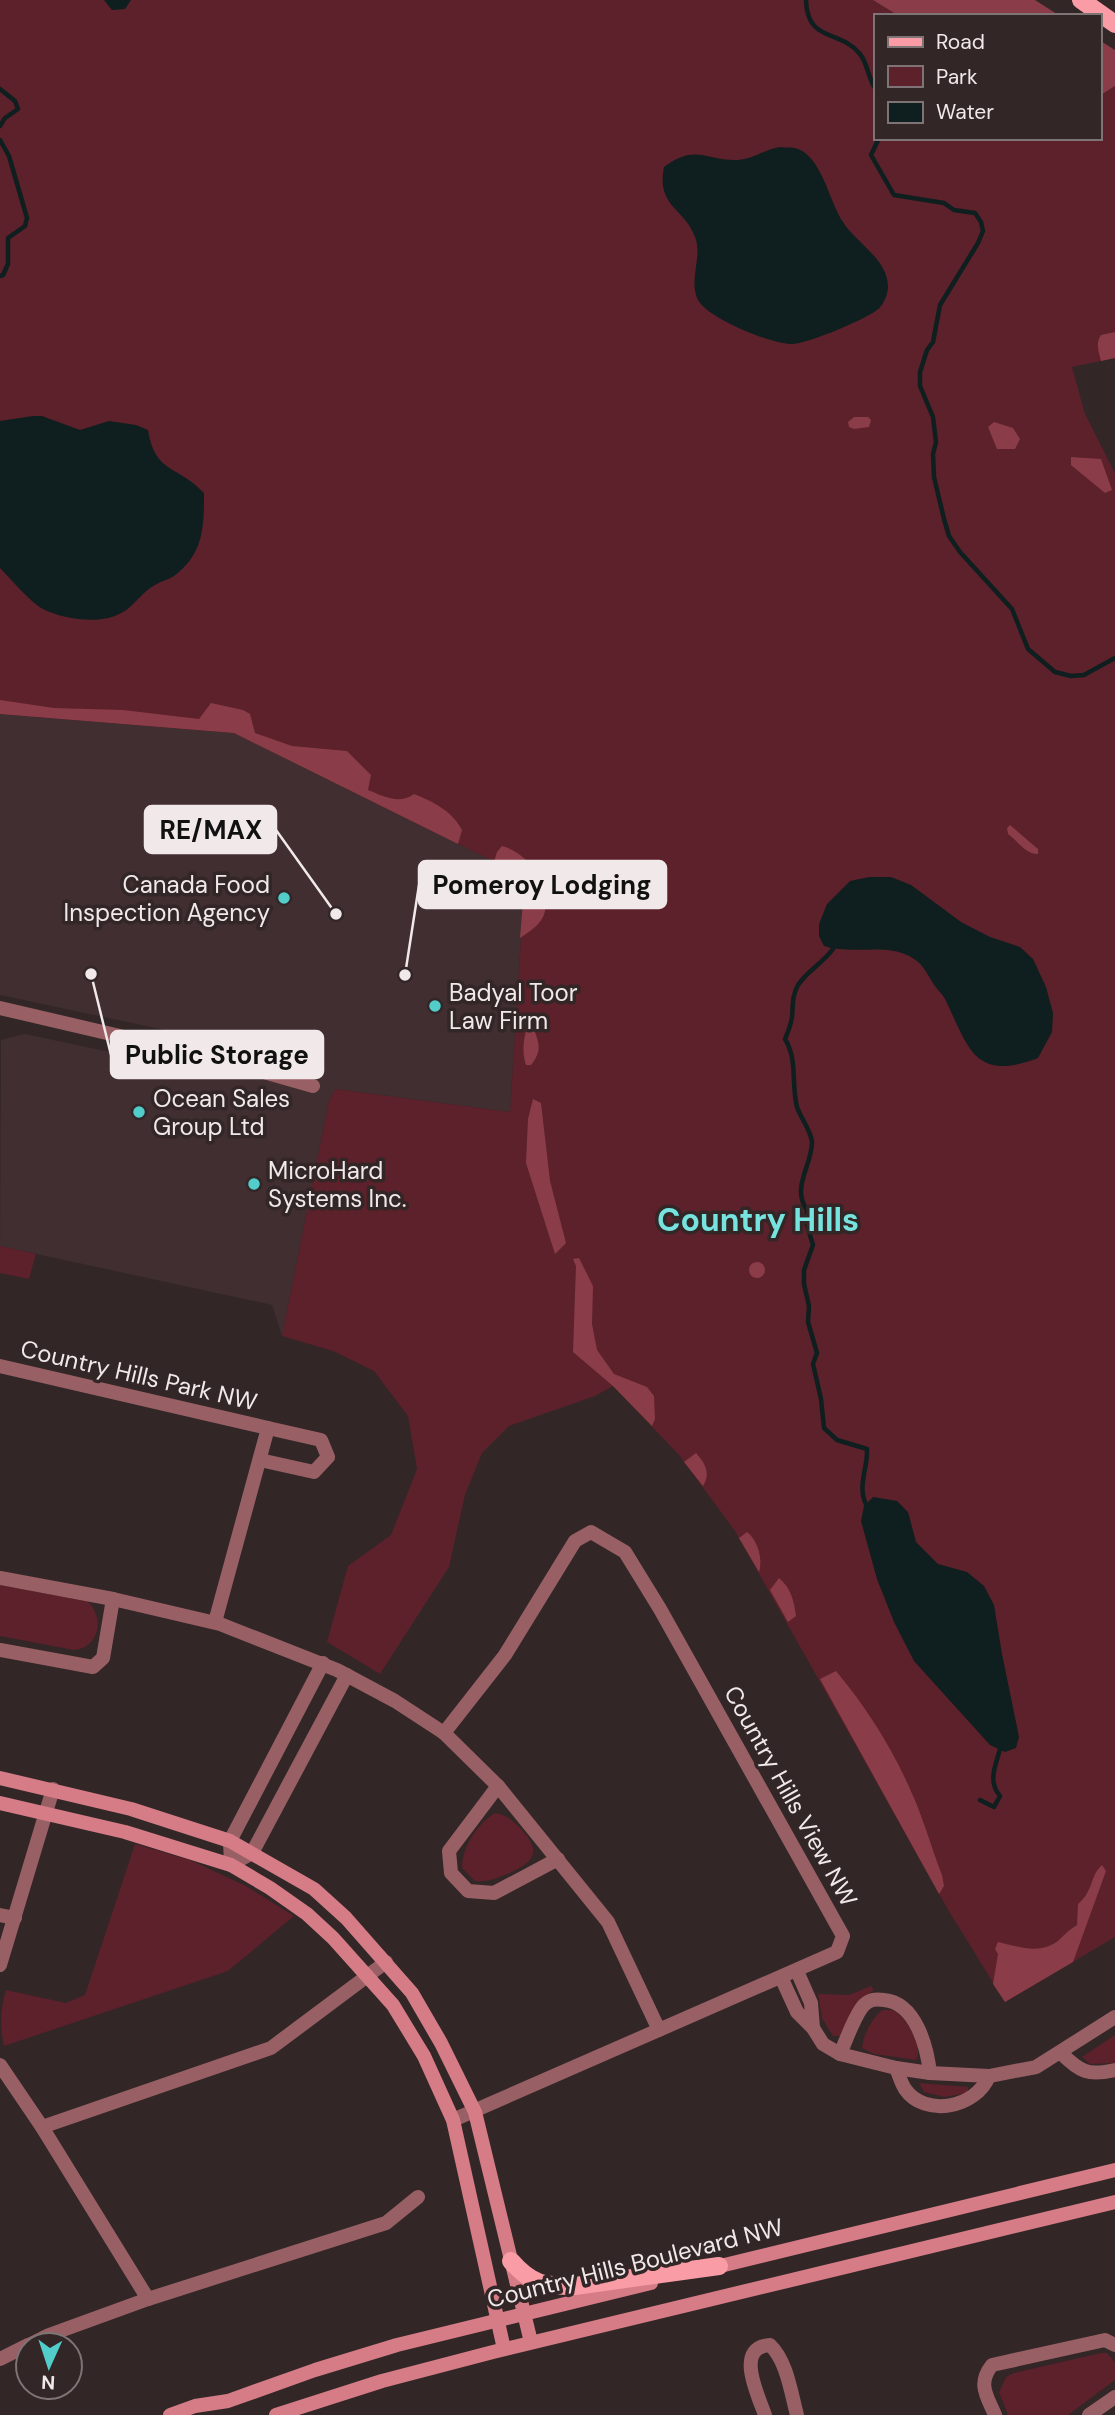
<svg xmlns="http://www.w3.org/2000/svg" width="1115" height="2415" viewBox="0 0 1115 2415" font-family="'DM Sans',sans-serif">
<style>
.built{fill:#402e30}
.green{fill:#5c212a}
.forest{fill:#8a3d48}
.water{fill:#0f1e1e}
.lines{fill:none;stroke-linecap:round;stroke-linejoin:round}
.stream{stroke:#0f1e1e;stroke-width:4.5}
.street{stroke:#986065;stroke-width:14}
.secondary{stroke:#d67c86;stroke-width:14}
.primary{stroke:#f99ca5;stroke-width:18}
.poi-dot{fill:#53cdca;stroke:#322627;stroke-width:2.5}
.labels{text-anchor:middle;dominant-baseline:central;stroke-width:7;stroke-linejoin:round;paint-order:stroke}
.poi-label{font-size:24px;fill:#f0e8e9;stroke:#322627;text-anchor:start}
.street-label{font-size:24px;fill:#f0e8e9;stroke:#322627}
.district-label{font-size:32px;font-weight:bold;fill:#77e3df;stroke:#322627}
.leader{fill:none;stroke:#f0e8e9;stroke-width:2.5}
.callout-dot{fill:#f0e8e9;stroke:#322627;stroke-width:2.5}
.callout{fill:#f0e8e9;stroke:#f0e8e9;stroke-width:2.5}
.callout-label{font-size:26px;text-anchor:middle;font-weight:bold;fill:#111}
</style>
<rect width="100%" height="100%" fill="#322627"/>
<!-- built -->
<path class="built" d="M0 714 234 733 525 877 510 1112 335 1089 329 1101 282 1336 272 1305 0 1246 1 1040 25 1034 176 1066 184 1034 0 995Z"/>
<!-- green -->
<g class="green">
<path d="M0 0H873L899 16H875V138H1099V96L1115 86V358L1072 367 1085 414 1115 473V1937L1005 2002 950 1913 735 1531 679 1455 613 1386 595 1396 509 1426 482 1453 465 1495 449 1567 380 1674 327 1642 348 1566 391 1535 417 1469 408 1416 374 1371 333 1351 282 1336 329 1101 335 1089 510 1112 525 877 234 733 0 714Z"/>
<path d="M0 1246 36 1254 29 1279 0 1273Z"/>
<path d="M0 1585 87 1601C105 1616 100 1648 74 1650L0 1636Z"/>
<path d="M495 1813C508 1815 513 1821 522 1830 544 1854 531 1864 507 1874 495 1879 488 1882 475 1881L462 1868C462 1847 477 1824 495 1813Z"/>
<path d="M135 1844 190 1860 246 1886 294 1916 228 1971 4 2046C0 2027 0 2009 6 1990L66 2003 85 1995Z"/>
<path d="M871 1986 874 1990 858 2002 840 2036H833L822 2018 818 1994 849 1995Z"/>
<path d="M882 2010C886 2010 890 2009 894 2011 907 2017 924 2047 916 2060L874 2054 862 2048C864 2033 871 2020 882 2010Z"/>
<path d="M1115 2035V2063L1090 2064 1082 2057Z"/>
<path d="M919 2083 968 2087V2093L944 2097 924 2092Z"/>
<path d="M1101 2353H1107L1115 2362V2380L1068 2415H1008L999 2392 1006 2377 1014 2373Z"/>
</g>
<!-- forest -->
<g class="forest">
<path d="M873 0H1035L1060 16H899Z"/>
<path d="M1099 40 1115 50V86L1099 96Z"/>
<path d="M1115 332V358L1101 361C1099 352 1095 343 1101 335Z"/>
<path d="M854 417H868L871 420 869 427 854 429 849 427 848 422Z"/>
<path d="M994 422 1013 428 1020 439 1015 449H997L988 427Z"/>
<path d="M1071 457 1101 459 1112 490 1105 493 1071 465Z"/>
<path d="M0 700 54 708 123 710 199 719 211 703 243 710 250 714 255 733 292 746 347 751 371 775 368 790C383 796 399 805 414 794 434 802 452 811 462 830L458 844 234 733 0 714Z"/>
<path d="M1010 825 1038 849V854C1025 854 1018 841 1008 834L1007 828Z"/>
<path d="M502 846C520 850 534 868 545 880 546 913 550 919 520 938L525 877 494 862 497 852Z"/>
<path d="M527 1028 535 1032C540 1046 541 1052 531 1065H526C522 1053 523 1040 527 1028Z"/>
<path d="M533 1099 541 1103 550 1181 566 1243 555 1254 526 1163 528 1119Z"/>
<path d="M579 1258 593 1286 592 1324 597 1350 614 1374 647 1387 654 1396 655 1419 652 1426 613 1386 573 1352 576 1266 573 1259Z"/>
<circle cx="757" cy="1270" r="8"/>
<path d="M696 1453C705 1463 711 1473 703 1486L684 1462Z"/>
<path d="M747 1532C758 1540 763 1560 759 1572L739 1538Z"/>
<path d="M779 1578C791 1588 794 1601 796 1616L788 1622 770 1590Z"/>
<path d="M836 1671C866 1707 891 1746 910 1789 923 1817 931 1847 942 1875L944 1886 939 1894 820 1679Z"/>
<path d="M1102 1865 1106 1871 1073 1962 1005 2002 993 1984 998 1954 995 1949 998 1942C1020 1947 1041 1955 1059 1940 1065 1934 1070 1929 1077 1925L1078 1904C1094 1891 1089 1877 1102 1865Z"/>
</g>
<!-- water -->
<g class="water">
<path d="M104 0H131L125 9 112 10Z"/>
<path d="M780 147C785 148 790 147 795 148 822 155 829 202 843 222 856 243 888 259 888 287 888 294 883 306 877 310 862 321 811 342 793 344 773 345 707 318 698 300 688 280 703 257 695 237 685 208 656 207 664 167 696 143 705 161 738 160 754 159 765 149 780 147Z"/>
<path d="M33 416H42L80 430 109 421 136 425 148 430C155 474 178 465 204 493 204 526 204 554 174 576 168 580 161 581 155 585 140 593 133 609 117 615 98 624 62 619 43 609 30 602 11 579 0 568V421Z"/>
<path d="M869 877H891L911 885 961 922 990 937 1020 947 1033 959 1046 987 1053 1013 1052 1032 1038 1058C975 1082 969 1049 946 1001 943 994 937 990 933 983 926 972 922 962 909 956 885 943 852 955 824 946L819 936V924L827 904 850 881Z"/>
<path d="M873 1497 897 1501 908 1512 916 1542 938 1564 967 1572 984 1586 994 1605 1002 1654 1019 1737 1016 1748 1005 1752 990 1745 914 1661 894 1622 877 1579 861 1521 864 1506Z"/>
</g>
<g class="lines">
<!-- stream -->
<g class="stream">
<path d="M806 0C807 43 840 29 860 54 868 64 868 78 875 88"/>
<path d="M0 89 15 101 18 109 5 118 0 126"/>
<path d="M879 138 871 155 894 195 944 203 954 210 975 213 981 222 983 231 978 243 940 305 933 342 927 350 920 372V386L933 417 936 442 933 454 934 477 944 519 949 536 960 552 1012 609 1028 649 1055 672 1071 676 1084 675 1115 658"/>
<path d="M0 140 9 156 27 218 25 226 8 238V264L3 275 0 276"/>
<path d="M833 949C823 963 808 970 798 985 792 996 793 1005 792 1017 791 1024 788 1032 785 1039 798 1060 791 1084 797 1107 801 1119 811 1130 812 1142 812 1166 791 1187 807 1210L806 1222 813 1245 804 1270V1284L809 1306 808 1322 817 1353 813 1364 821 1399 824 1428 837 1440 867 1449C868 1468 857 1486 866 1504"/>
<path d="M980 1800 994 1807 1000 1796C987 1781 996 1765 1000 1749"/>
</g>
<!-- street -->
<g class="street">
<path d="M0 1008 218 1059 313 1086"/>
<path d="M0 1366 268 1428 215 1622"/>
<path d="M260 1460 314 1472 328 1457 321 1440 268 1428"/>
<path d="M0 1578 113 1599 220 1624 337 1670 395 1701 444 1733 498 1786 608 1922 659 2030"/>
<path d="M0 1650 93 1667 103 1658 113 1599"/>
<path d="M323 1663 230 1841 231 1865 252 1853 347 1675"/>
<path d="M444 1733 505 1655 575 1541 591 1532 625 1552 660 1609 843 1936 837 1952 453 2120"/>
<path d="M498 1786 449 1851 451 1873 468 1891 494 1893 558 1859"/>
<path d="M0 1915 15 1918"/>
<path d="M0 1965 53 1789"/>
<path d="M797 1971 811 2003 813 2028"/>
<path d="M781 1977 797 2012 813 2028 823 2044 840 2054 896 2068 930 2073 989 2076 1036 2067 1115 2017"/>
<path d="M1061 2053C1080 2072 1088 2076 1115 2070"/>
<path d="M840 2054C846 2041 855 2014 864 2005 870 1999 876 1999 884 2000 916 2003 927 2047 930 2073"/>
<path d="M0 2065 42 2127 148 2299 49 2335 29 2345"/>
<path d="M896 2068C899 2075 901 2083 905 2089 925 2118 976 2108 989 2076"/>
<path d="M42 2127 271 2048 386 1962"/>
<path d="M148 2299 386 2223 418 2197"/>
<path d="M0 2359 28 2345"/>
<path d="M765 2415C758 2395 734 2347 770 2345 787 2361 791 2393 797 2415"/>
<path d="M995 2415C987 2396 977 2384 992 2365L1105 2340 1115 2345"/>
<path d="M1089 2415 1115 2397"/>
</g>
<!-- secondary -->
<g class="secondary">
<path d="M0 1778 131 1809 230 1841 314 1889 346 1918 412 1993 441 2043 475 2112 531 2342"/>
<path d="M0 1803 125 1832 231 1865 270 1888 307 1914 333 1938 393 2005 424 2056 453 2120 504 2349"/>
<path d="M712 2268 1115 2170"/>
<path d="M170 2415 195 2406 228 2401 315 2370 397 2345 651 2283"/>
<path d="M276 2415 382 2381 493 2352 1115 2202"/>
</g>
<!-- primary -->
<g class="primary">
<path d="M1081 0 1115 24"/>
<path d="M511 2261C532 2285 544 2286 575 2286L719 2266"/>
</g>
</g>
<!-- markers -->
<g class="poi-dot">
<circle cx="284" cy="898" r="7"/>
<circle cx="435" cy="1006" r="7"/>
<circle cx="139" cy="1112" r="7"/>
<circle cx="254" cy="1184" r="7"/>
</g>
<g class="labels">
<!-- poi labels -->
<g class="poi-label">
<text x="270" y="884" text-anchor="end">Canada Food<tspan x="270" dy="28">Inspection Agency</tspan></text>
<text x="449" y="992">Badyal Toor<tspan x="449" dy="28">Law Firm</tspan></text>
<text x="153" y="1098">Ocean Sales<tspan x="153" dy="28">Group Ltd</tspan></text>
<text x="268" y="1170">MicroHard<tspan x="268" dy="28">Systems Inc.</tspan></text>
</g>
<!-- street labels -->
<g class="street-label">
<text transform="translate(139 1375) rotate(13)">Country Hills Park NW</text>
<text transform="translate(791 1796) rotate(61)">Country Hills View NW</text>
<text transform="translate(635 2263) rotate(-14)">Country Hills Boulevard NW</text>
</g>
<!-- district labels -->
<g class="district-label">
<text x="758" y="1220">Country Hills</text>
</g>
</g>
<!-- callouts -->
<path class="leader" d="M336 914L276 830M405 975L419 885M91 974L111 1055"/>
<g class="callout-dot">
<circle cx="336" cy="914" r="7"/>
<circle cx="405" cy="975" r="7"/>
<circle cx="91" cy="974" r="7"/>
</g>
<g class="callout">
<rect x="145" y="806" width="131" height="47" rx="7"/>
<rect x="419" y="861" width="247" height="47" rx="7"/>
<rect x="111" y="1031" width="212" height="47" rx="7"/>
</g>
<g class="callout-label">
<text x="211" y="839">RE/MAX</text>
<text x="542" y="894">Pomeroy Lodging</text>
<text x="217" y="1064">Public Storage</text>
</g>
<!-- legend -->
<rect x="874" y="14" width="228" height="126" fill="#322627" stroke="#7e7475" stroke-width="2"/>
<rect x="888" y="37" width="35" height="10" fill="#f99ca5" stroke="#7e7475" stroke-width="2"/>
<text x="936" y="49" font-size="21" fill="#f0e8e9">Road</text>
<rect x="888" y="66" width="35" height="21" fill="#5c212a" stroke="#7e7475" stroke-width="2"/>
<text x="936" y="84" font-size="21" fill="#f0e8e9">Park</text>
<rect x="888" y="102" width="35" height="21" fill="#0f1e1e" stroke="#7e7475" stroke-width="2"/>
<text x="936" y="119" font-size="21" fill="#f0e8e9">Water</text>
<!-- north arrow -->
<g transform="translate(49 2366) rotate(183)"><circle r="33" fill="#322627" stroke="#7e7475" stroke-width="2"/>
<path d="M0-5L12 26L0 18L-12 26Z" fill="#53cdca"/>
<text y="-10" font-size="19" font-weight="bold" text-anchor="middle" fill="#f0e8e9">N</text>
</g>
</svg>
